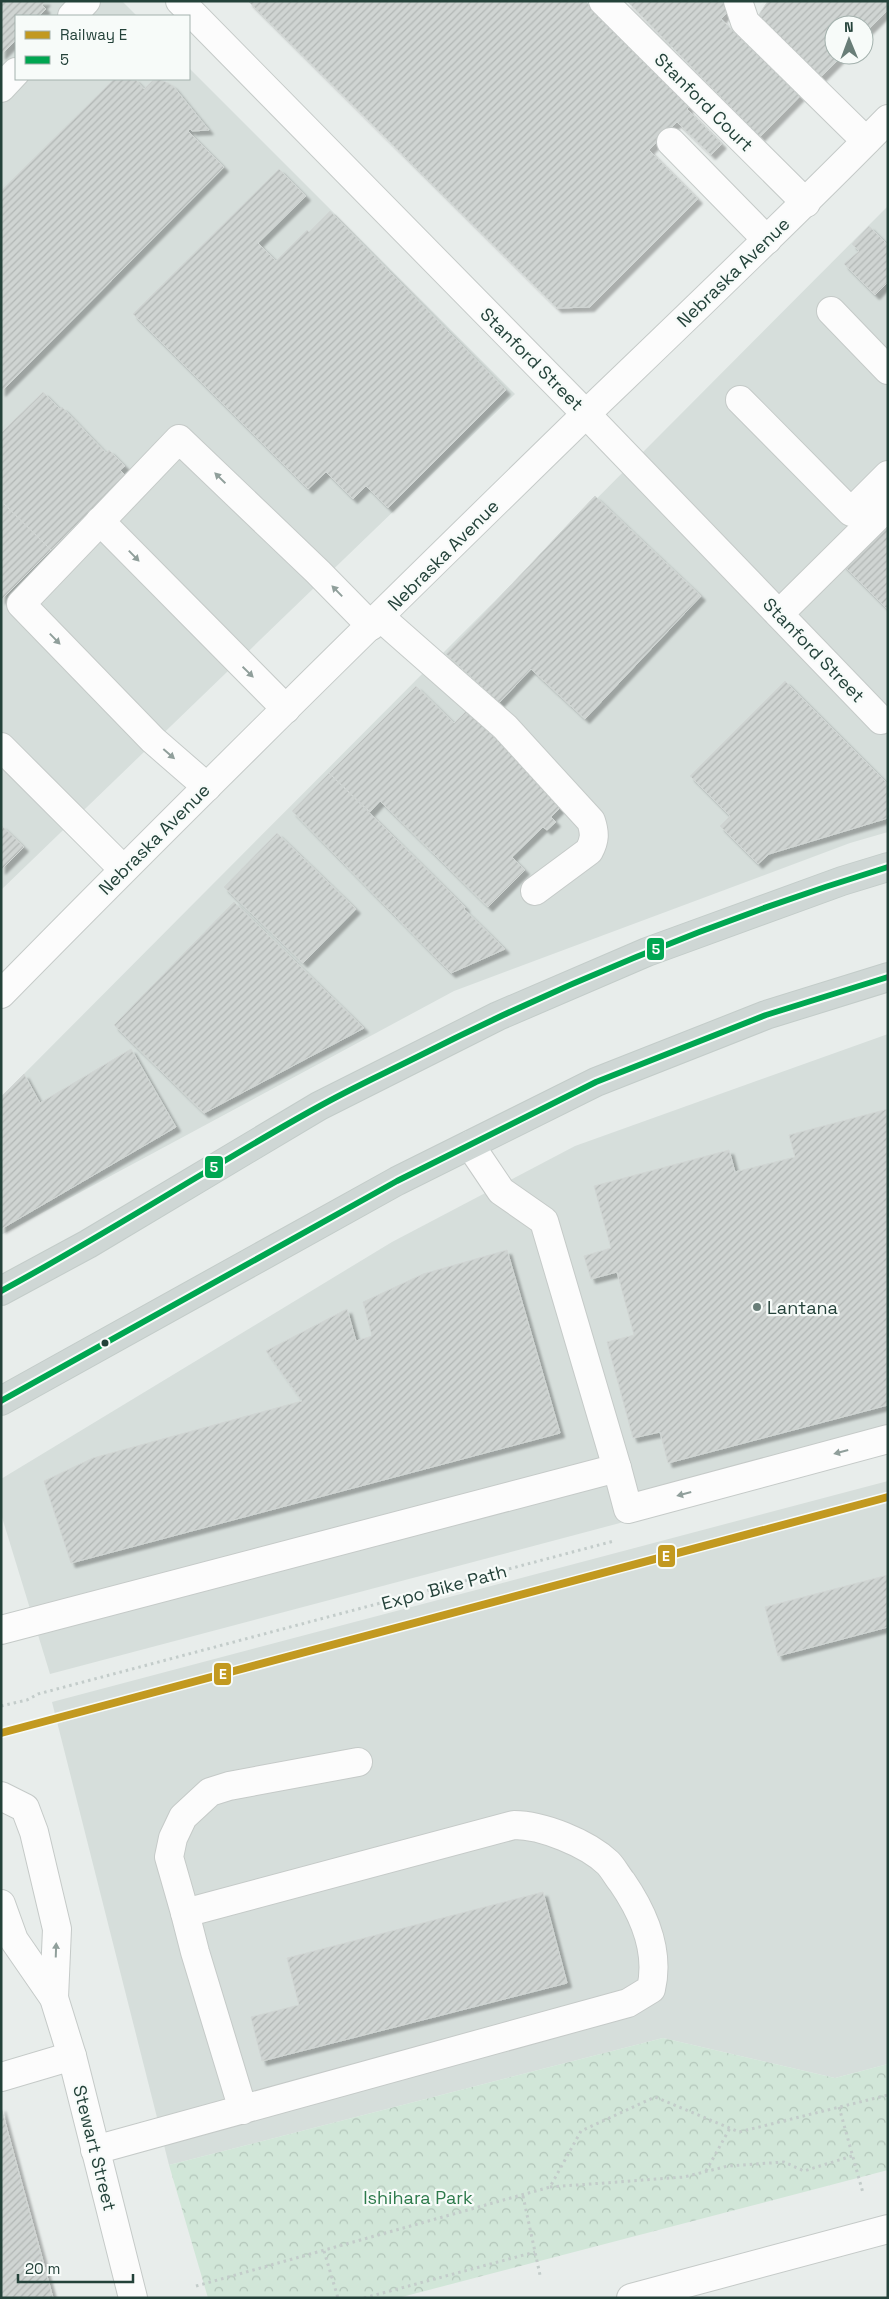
<svg xmlns="http://www.w3.org/2000/svg" width="889" height="2299" viewBox="0 0 889 2299" font-family="'Space Grotesk',sans-serif">
<style>
.built{fill:#d6dedb}
.forest{fill:url(#forest-crowns)}
.building{fill:url(#building-hatch);stroke:#d1d6d4;filter:url(#shadow)}
.lines{fill:none;stroke-linecap:round;stroke-linejoin:round}
.minor-casing{stroke:#c5cac8;stroke-width:30}
.major-casing{stroke:#c3ccc9;stroke-width:30}
.path{stroke:#c3ccca;stroke-width:3;stroke-dasharray:2.5 4;stroke-linecap:butt}
.minor{stroke:#fcfcfc;stroke-width:28}
.major{stroke:#cfd7d5;stroke-width:28}
.bus-1-casing{stroke:#f7fbf9;stroke-width:10}
.bus-1{stroke:#00a651;stroke-width:6}
.rail-1-casing{stroke:#f7fbf9;stroke-width:11}
.rail-1{stroke:#c29920;stroke-width:8}
.oneway{fill:#909f9b}
.poi-dot{fill:#697e78;stroke:#f7fbf9;stroke-width:2}
.bus-dot{fill:#24423a;stroke:#f7fbf9;stroke-width:2}
.labels{text-anchor:middle;dominant-baseline:central;stroke-width:4.5;stroke-linejoin:round;paint-order:stroke}
.street-label{font-size:18px;fill:#24423a;stroke:#f7fbf9}
.poi-label{font-size:18px;fill:#24423a;stroke:#f7fbf9;text-anchor:start}
.park-label{font-size:18px;fill:#2d7a4b;stroke:#f7fbf9}
.line-badge{stroke:#f7fbf9;stroke-width:2}
.badge-label{font-size:14px;text-anchor:middle;font-weight:bold;fill:#fff}
</style>
<defs>
<pattern id="forest-crowns" width="20" height="18" patternUnits="userSpaceOnUse" patternTransform="scale(1.25)"><rect width="20" height="18" fill="#d1e6d8"/><path d="M2 6a3 3 0 1 1 6 0M12 15a3 3 0 1 1 6 0" fill="none" stroke="#b3c6ba"/></pattern>
<pattern id="building-hatch" width="6" height="6" patternUnits="userSpaceOnUse" patternTransform="scale(1.25)"><rect width="6" height="6" fill="#cfd4d2"/><path d="M-1 1l2-2M0 6l6-6M5 7l2-2" fill="none" stroke="#b2b7b5"/></pattern>
<filter id="shadow"><feDropShadow dx="4.5" dy="4.5" stdDeviation="1" flood-color="#0004"/></filter>
</defs>
<rect width="100%" height="100%" fill="#e8edeb"/>
<!-- built -->
<g class="built">
<path d="M1 1H122L137 16H16V79H189V68L515 394 1 890Z"/>
<path d="M888 206V832L850 843 454 991 1 1235V1097Z"/>
<path d="M888 1034V1452L50 1674 1 1514V1479L392 1242 575 1146Z"/>
<path d="M888 1481V2064L835 2078 663 2038 169 2165 52 1702Z"/>
</g>
<!-- forest -->
<path class="forest" d="M663 2038 835 2078 888 2064V2170L398 2298H208L169 2165Z"/>
<!-- building -->
<g class="building">
<path d="M1 1H46L42 5 46 9 39 16H16V40L1 55Z"/>
<path d="M248 1H585L690 106 687 109 722 144 711 155 677 122 649 150 698 199 590 307 557 308Z"/>
<path d="M627 1H723L731 9 721 19 800 96 760 137Z"/>
<path d="M768 1H888V10L864 34V25H834V55H843L818 80 759 17 760 13Z"/>
<path d="M114 79H135L144 89 152 81 160 79 173 86 209 130 192 131 190 129 188 131 224 167 1 392V191Z"/>
<path d="M279 169 306 196 258 243 276 261 307 230 309 232 330 211 506 390 388 508 366 486 353 499 326 472 308 489 133 314Z"/>
<path d="M869 226 888 245V282L875 295 844 264 859 251 852 244Z"/>
<path d="M43 392 60 409 62 407 106 453 109 450 125 466 120 470 126 476 51 550 1 501V433Z"/>
<path d="M595 496 701 596 585 719 531 669 499 703 446 654Z"/>
<path d="M1 501 51 550 1 600Z"/>
<path d="M888 518V610L842 564Z"/>
<path d="M785 681 888 784V818L769 854 758 864 720 826 730 816 690 776Z"/>
<path d="M416 686 454 723 467 710 563 805 551 817 556 822 547 830 543 827 512 857 525 870 488 907 380 801 370 812 329 773Z"/>
<path d="M329 773 465 907 464 909 505 949 451 973 292 811Z"/>
<path d="M1 825 24 847 1 870Z"/>
<path d="M277 833 356 909 303 963 224 887Z"/>
<path d="M234 902 364 1028 204 1113 114 1025Z"/>
<path d="M131 1049 176 1127 1 1229V1097L24 1074 40 1103Z"/>
<path d="M888 1109V1405L668 1463 660 1432 633 1438 607 1342 634 1335 617 1272 591 1279 584 1256 611 1248 594 1186 729 1150 735 1172 795 1157 789 1135Z"/>
<path d="M507 1250 560 1433 71 1563 44 1481 93 1458 302 1401 266 1351 347 1309 356 1341 372 1336 363 1302 423 1274Z"/>
<path d="M888 1575V1627L778 1656 765 1607Z"/>
<path d="M543 1892 567 1983 262 2061 251 2017 299 2005 287 1958Z"/>
<path d="M1 2107 53 2298H1Z"/>
</g>
<g class="lines">
<defs>
<g id="minor">
<path d="M180 1 586 414 881 720"/>
<path d="M603 1 806 203"/>
<path d="M738 1 745 22 866 141"/>
<path d="M72 16 86 1"/>
<path d="M1 88 16 72"/>
<path d="M671 142 767 240"/>
<path d="M831 311 888 370"/>
<path d="M740 400 851 512 888 475"/>
<path d="M100 521 286 709"/>
<path d="M779 614 888 506"/>
<path d="M380 617 505 727 591 821C595 833 595 840 589 851L535 891"/>
<path d="M1 747 123 869"/>
<path d="M207 787 153 740 21 604 179 439 318 572 371 626"/>
<path d="M1 994C194 797 391 604 588 412 689 315 790 219 888 119"/>
<path d="M617 1468 628 1509 888 1439"/>
<path d="M1 1630 617 1468 544 1221 501 1191 470 1145"/>
<path d="M1 1796 25 1808 34 1832 57 1929 54 1998"/>
<path d="M1 1904 14 1940 54 1998 72 2056 133 2298"/>
<path d="M185 1913 169 1857 173 1838 183 1817 210 1792 229 1786 358 1762"/>
<path d="M1 2077 72 2056"/>
<path d="M95 2150 628 2003 651 1989C660 1951 644 1914 622 1882 617 1876 613 1868 608 1863 587 1843 542 1825 514 1825L185 1913 195 1952 243 2110"/>
<path d="M631 2298 888 2229"/>
</g>
<g id="major">
<path d="M1 1291 88 1244 319 1106 498 1016 647 952 842 881 888 867"/>
<path d="M1 1401 397 1181 596 1082 766 1015 888 977"/>
</g>
</defs>
<!-- minor casing -->
<use href="#minor" class="minor-casing"/>
<!-- major casing -->
<use href="#major" class="major-casing"/>
<!-- path -->
<g class="path">
<path d="M1 1706 27 1700 38 1694 614 1541"/>
<path d="M839 2107 863 2193"/>
<path d="M706 2171 730 2128"/>
<path d="M550 2187 684 2177 728 2166 784 2162 804 2171 852 2156"/>
<path d="M523 2196 540 2275"/>
<path d="M324 2251 338 2298"/>
<path d="M196 2286 550 2187 581 2131 655 2097 739 2132 888 2095"/>
<path d="M364 2298 535 2252"/>
</g>
<!-- minor -->
<use href="#minor" class="minor"/>
<!-- major -->
<use href="#major" class="major"/>
<defs>
<g id="bus-1">
<path d="M1 1291C109 1233 211 1166 318 1107 350 1089 383 1074 415 1058 567 981 725 917 888 867"/>
<path d="M1 1401 397 1181 596 1082 766 1015 888 977"/>
</g>
</defs>
<!-- bus-1 casing -->
<use href="#bus-1" class="bus-1-casing"/>
<!-- bus-1 -->
<use href="#bus-1" class="bus-1"/>
<defs>
<path id="rail-1" d="M1 1733 888 1497"/>
</defs>
<!-- rail-1 casing -->
<use href="#rail-1" class="rail-1-casing"/>
<!-- rail-1 -->
<use href="#rail-1" class="rail-1"/>
</g>
<!-- one-way arrows -->
<defs><path id="oneway-solid" d="M-6-.8H1V-3.2L6.5 0L1 3.2V.8H-6Z" transform="scale(1.25)"/></defs>
<g class="oneway">
<use href="#oneway-solid" transform="translate(220 478) rotate(-136)"/>
<use href="#oneway-solid" transform="translate(134 556) rotate(46)"/>
<use href="#oneway-solid" transform="translate(337 591) rotate(-134)"/>
<use href="#oneway-solid" transform="translate(55 639) rotate(46)"/>
<use href="#oneway-solid" transform="translate(248 672) rotate(44)"/>
<use href="#oneway-solid" transform="translate(169 754) rotate(41)"/>
<use href="#oneway-solid" transform="translate(841 1452) rotate(165)"/>
<use href="#oneway-solid" transform="translate(684 1494) rotate(165)"/>
<use href="#oneway-solid" transform="translate(56 1950) rotate(-88)"/>
</g>
<!-- markers -->
<circle class="poi-dot" cx="757" cy="1307" r="5"/>
<circle class="bus-dot" cx="105" cy="1343" r="4.5"/>
<g class="labels">
<!-- street labels -->
<g class="street-label">
<text transform="translate(704 102) rotate(45)">Stanford Court</text>
<text transform="translate(733 272) rotate(-44)">Nebraska Avenue</text>
<text transform="translate(532 359) rotate(45)">Stanford Street</text>
<text transform="translate(443 555) rotate(-45)">Nebraska Avenue</text>
<text transform="translate(814 650) rotate(46)">Stanford Street</text>
<text transform="translate(154 839) rotate(-45)">Nebraska Avenue</text>
<text transform="translate(444 1587) rotate(-15)">Expo Bike Path</text>
<text transform="translate(95 2148) rotate(76)">Stewart Street</text>
</g>
<!-- poi labels -->
<g class="poi-label">
<text x="767" y="1307">Lantana</text>
</g>
<!-- park labels -->
<g class="park-label">
<text x="418" y="2197">Ishihara Park</text>
</g>
</g>
<g class="line-badge">
<rect x="646" y="937" width="19" height="24" rx="5" fill="#00a651"/>
<rect x="204" y="1155" width="20" height="24" rx="5" fill="#00a651"/>
<rect x="657" y="1544" width="19" height="24" rx="5" fill="#c29920"/>
<rect x="213" y="1662" width="19" height="24" rx="5" fill="#c29920"/>
</g>
<g class="badge-label">
<text x="656" y="954">5</text>
<text x="214" y="1172">5</text>
<text x="666" y="1561">E</text>
<text x="223" y="1679">E</text>
</g>
<!-- border -->
<rect width="889" height="2299" fill="none" stroke="#24423a" stroke-width="5"/>
<!-- legend -->
<rect x="15" y="15" width="175" height="65" fill="#f7fbf9" stroke="#a3b1ad"/>
<rect x="25" y="31" width="25" height="8" fill="#c29920" stroke="#a3b1ad"/>
<text x="60" y="40" font-size="15" fill="#24423a">Railway E</text>
<rect x="25" y="56" width="25" height="8" fill="#00a651" stroke="#a3b1ad"/>
<text x="60" y="65" font-size="15" fill="#24423a">5</text>
<!-- north arrow -->
<g transform="translate(849 40) rotate(359)"><circle r="24" fill="#f7fbf9" stroke="#a3b1ad"/>
<path d="M0-4L9 19L0 12L-9 19Z" fill="#697e78"/>
<text y="-8" font-size="14" font-weight="bold" text-anchor="middle" fill="#24423a">N</text>
</g>
<!-- scale -->
<path d="M18 2274v8h115v-8" fill="none" stroke="#24423a" stroke-width="2.5"/>
<text x="25" y="2274" font-size="15" fill="#24423a" stroke="#f7fbf9" stroke-width="4" paint-order="stroke">20 m</text>
</svg>
